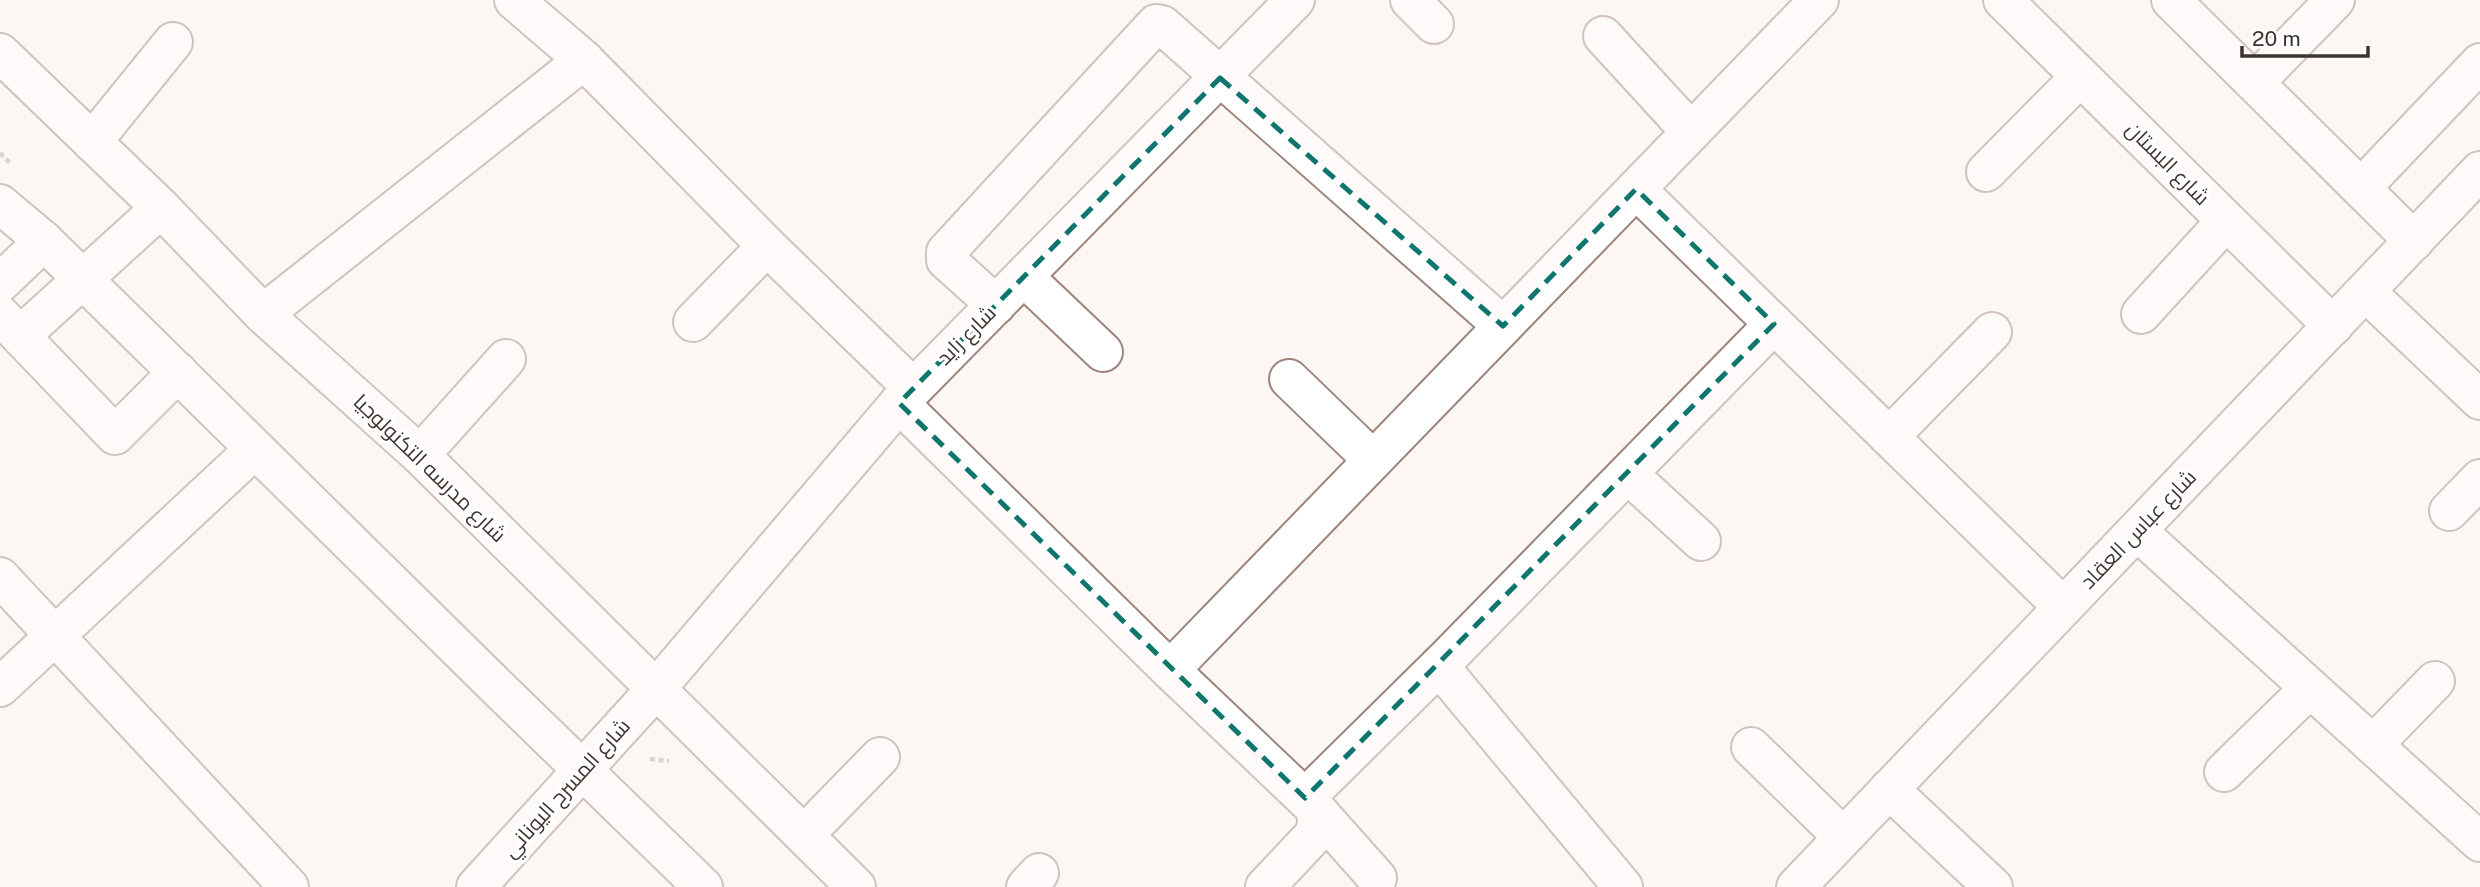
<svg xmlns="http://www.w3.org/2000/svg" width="2480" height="887" viewBox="0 0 2480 887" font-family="'Public Sans',Cairo,sans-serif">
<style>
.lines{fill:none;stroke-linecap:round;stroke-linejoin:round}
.minor-casing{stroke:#9e847b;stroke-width:42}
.path{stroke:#b1aaa7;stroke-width:4.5;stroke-dasharray:5 3.5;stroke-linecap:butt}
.minor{stroke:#fff;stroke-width:38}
.marked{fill:none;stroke:#0f766e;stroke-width:5;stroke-dasharray:14 9;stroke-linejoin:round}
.labels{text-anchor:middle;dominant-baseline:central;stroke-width:6;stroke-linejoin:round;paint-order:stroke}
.street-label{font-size:21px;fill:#3e332f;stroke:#fff}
</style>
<rect width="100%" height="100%" fill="#fcf6f4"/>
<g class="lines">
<defs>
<g id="minor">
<path d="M514 0 584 60 767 246 913 388"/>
<path d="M1410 0 1434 24"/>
<path d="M2003 0 2333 326"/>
<path d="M2171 0 2414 241"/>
<path d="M1603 36 1691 132"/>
<path d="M0 53 161 208 263 314 420 455 856 887"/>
<path d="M2255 82 2335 0"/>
<path d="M92 142 173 42"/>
<path d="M1986 172 2080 77"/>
<path d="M2361 188 2480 63"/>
<path d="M1636 189 2063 607"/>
<path d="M0 204 44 241 499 689 703 887"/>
<path d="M1024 277 1103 352"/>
<path d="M0 283 44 241"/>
<path d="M2366 292 2480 400"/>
<path d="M996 305 946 260V252L1156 24 1162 25 1503 326"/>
<path d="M263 314 584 60"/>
<path d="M2141 314 2226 221"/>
<path d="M0 315 115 435 178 372"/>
<path d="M693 322 767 246"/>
<path d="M20 336 161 208"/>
<path d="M1289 379 1373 460"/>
<path d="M899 403 1170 670 1313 806C1319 818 1318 825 1313 836L1265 887"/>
<path d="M1889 437 1992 332"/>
<path d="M420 455 506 359"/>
<path d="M1628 474 1701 541"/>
<path d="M2449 511 2480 479"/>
<path d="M2137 531 2480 842"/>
<path d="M0 577 289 887"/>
<path d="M1439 666 1623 887"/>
<path d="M1170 670 1819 0"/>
<path d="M0 687 255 449"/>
<path d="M2373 745 2435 681"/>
<path d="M1751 747 1843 837"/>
<path d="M2224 772 2310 688"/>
<path d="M1889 789 1993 887"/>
<path d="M1305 798 1446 659 1774 324"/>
<path d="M1313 806 1377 878"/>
<path d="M804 835 880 757"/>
<path d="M476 887 656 689 899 403 1295 0"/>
<path d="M1026 887 1039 873"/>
<path d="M1796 887 2480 171"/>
</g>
</defs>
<!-- minor casing -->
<use href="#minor" class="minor-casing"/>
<!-- path -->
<g class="path">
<path d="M0 153 10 163"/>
<path d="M650 759 669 761"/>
</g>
<!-- minor -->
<use href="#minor" class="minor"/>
</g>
<!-- marked area -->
<path d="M0 0H2480V887H0ZM1220 78 1503 326 1636 189 1774 324 1305 798 899 403Z" fill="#fcf6f4" fill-opacity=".55" fill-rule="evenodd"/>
<path class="marked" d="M1220 78 1503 326 1636 189 1774 324 1305 798 899 403Z"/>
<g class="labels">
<!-- street labels -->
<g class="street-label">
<text transform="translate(2168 163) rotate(45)">شارع البستان</text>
<text transform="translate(966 335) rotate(-45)">شارع زايد</text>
<text transform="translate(430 468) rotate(44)">شارع مدرسه التكنولوجيا</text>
<text transform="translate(2138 529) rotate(-46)">شارع عباس العقاد</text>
<text transform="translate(566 788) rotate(-48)">شارع المسرح اليوناني</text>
</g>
</g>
<!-- scale -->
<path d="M2242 46v10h126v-10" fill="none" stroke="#3e332f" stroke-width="3.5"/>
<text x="2252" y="46" font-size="21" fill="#3e332f" stroke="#ffffff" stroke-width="5" paint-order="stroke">20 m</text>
</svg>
